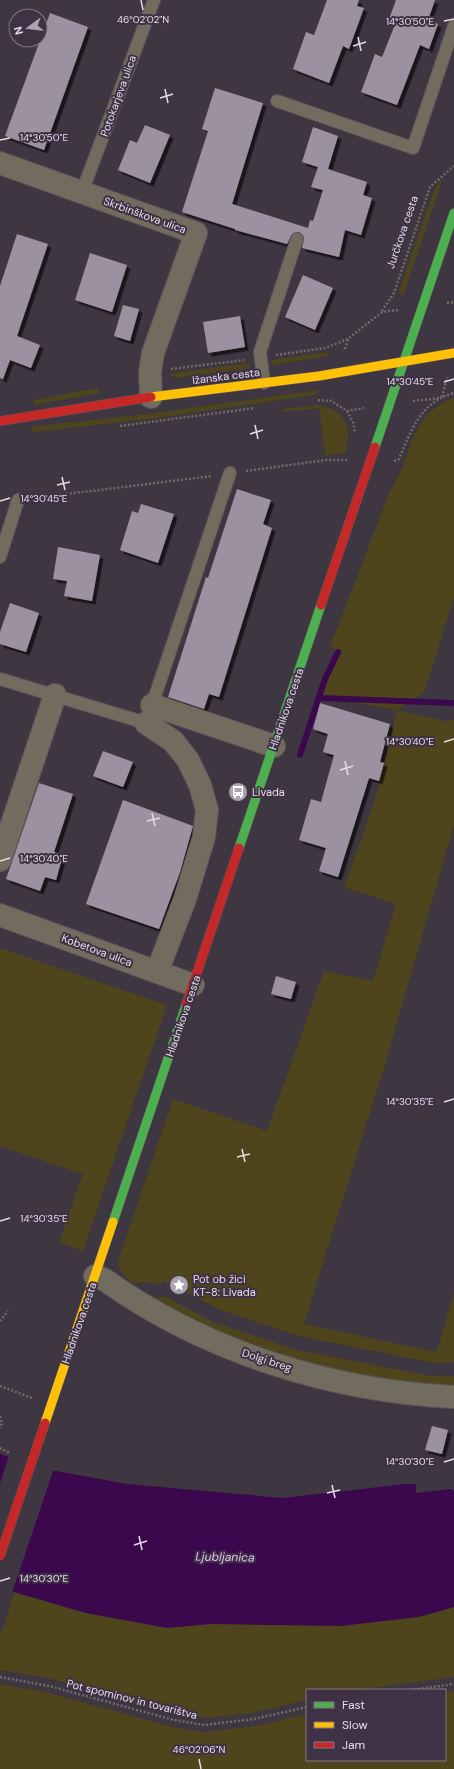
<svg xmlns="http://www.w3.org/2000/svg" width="454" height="1769" viewBox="0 0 454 1769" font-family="'DM Sans',sans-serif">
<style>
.green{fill:#4e451c}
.water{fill:#3c084d}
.pier{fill:#3e3641}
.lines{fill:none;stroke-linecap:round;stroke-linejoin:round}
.stream{stroke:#3c084d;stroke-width:6}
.building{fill:#9c91a0;filter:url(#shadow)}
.lane-casing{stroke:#5b555e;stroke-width:14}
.street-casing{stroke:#5b555e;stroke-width:24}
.fast-casing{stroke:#5b555e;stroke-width:10}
.slow-casing{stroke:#5b555e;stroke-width:10}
.jam-casing{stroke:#5b555e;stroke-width:10}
.path{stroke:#716c65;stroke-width:2.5;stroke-dasharray:2 2;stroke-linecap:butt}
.lane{stroke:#716c5e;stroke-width:12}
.street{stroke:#716c5e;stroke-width:22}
.fast{stroke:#4caf50;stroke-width:9}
.slow{stroke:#ffc107;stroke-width:9}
.jam{stroke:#c62828;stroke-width:9}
.jam-bridge-casing{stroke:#5b555e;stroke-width:10;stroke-linecap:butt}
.jam-bridge{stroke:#c62828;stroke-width:9}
.ticks{fill:none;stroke:#e4dce8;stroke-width:1.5}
.labels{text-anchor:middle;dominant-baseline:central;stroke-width:4;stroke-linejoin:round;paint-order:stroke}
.street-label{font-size:11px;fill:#e4dce8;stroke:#3f3245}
.poi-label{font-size:11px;fill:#e4dce8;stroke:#3f3245;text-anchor:start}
.water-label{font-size:12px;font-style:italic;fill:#e8befa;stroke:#3f3245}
.ticks-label{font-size:10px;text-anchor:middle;fill:#e4dce8;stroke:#3f3245;stroke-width:4;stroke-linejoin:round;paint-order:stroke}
</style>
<defs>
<filter id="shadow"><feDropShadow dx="3.5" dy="3.5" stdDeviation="0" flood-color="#0009"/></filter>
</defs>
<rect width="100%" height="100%" fill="#3e3641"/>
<!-- green -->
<g class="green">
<path d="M441 181H442L403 296 399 292 435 187Z"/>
<path d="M327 352 330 356 272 365 271 360Z"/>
<path d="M249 363V368L179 378 168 374Z"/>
<path d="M98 388 99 393 34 405 33 400Z"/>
<path d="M319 390 315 395 149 419 32 432 31 427 148 414Z"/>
<path d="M454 398V597L424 693 397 710 445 721 454 720V825L383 1071 304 1324 437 1352 454 1292V1362L434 1363 299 1336 220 1310 164 1281 161 1285 152 1282 132 1283C126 1278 118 1269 118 1261L173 1099 267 1131 324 971 373 981 396 904 344 887 376 797 397 710 320 696 341 653 330 647 390 491C415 455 406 416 454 398Z"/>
<path d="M318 405C346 409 352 428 346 452L325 456 319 408 284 412 283 409Z"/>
<path d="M0 948 167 1005 83 1251 59 1242 83 1174 0 1146Z"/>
<path d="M164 1296 213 1322 297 1350 431 1376H454V1390L336 1373 211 1332 155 1301 156 1298Z"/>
<path d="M14 1592 86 1613 167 1628 210 1624 419 1617 454 1607V1677L357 1690H307V1700L252 1713 205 1718 175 1714 52 1679 0 1670V1634L5 1624Z"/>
<path d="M0 1684 46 1692 172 1727 203 1732 256 1726 307 1714V1760H445V1693L454 1691V1769H0Z"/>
</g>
<!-- water -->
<path class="water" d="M0 1454 56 1471 127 1484 283 1498 405 1484H416V1493L451 1489 454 1491V1607L419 1617 341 1626 210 1624 167 1628 86 1613 0 1588Z"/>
<!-- pier -->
<path class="pier" d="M9 1456 54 1468 12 1593 0 1590V1483Z"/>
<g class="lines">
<!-- stream -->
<g class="stream">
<path d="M319 698 454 703"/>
<path d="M300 755 325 679 338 652"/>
</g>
</g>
<!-- building -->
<g class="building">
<path d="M327 0H359L357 6 364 8 349 49 343 46 329 83 293 69 306 32 314 35Z"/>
<path d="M396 0H435L428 20 438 24 429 49 420 45 397 105 361 92 375 54 382 57 396 22 389 19Z"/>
<path d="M50 13 88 27 44 150 5 136Z"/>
<path d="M215 88 263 103 232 204 308 228 310 220 313 221 323 190 311 187 318 167 302 162 313 127 338 136 328 169 367 182 363 195 372 198 361 235 345 230 339 257 302 248 304 238 299 232 292 234 287 244 235 230V229L182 212 208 131 202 129Z"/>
<path d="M145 125 170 135 150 183 118 170 130 140 137 143Z"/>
<path d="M17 234 48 244 17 336 40 345 31 368 10 360 3 379 0 378V286Z"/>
<path d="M90 253 127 265 112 312 75 300Z"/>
<path d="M303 275 333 288 315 330 285 317Z"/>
<path d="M123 305 139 309 130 341 114 336Z"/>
<path d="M240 316 245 347 208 353 203 322Z"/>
<path d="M237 489 271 500 263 524 272 528 219 697 209 694 204 709 168 697 206 577 208 578Z"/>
<path d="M141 504 174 514 158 563 120 550 132 511 138 513Z"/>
<path d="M58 547 100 555 92 601 64 596 67 581 53 579Z"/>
<path d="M10 603 39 613 26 652 0 644V632Z"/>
<path d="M320 703 390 724 380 762 384 763 379 781 369 778 338 877 319 871 326 848 299 840 311 799 321 802 334 755 323 752 328 734 313 729Z"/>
<path d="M103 751 133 762 123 787 93 776Z"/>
<path d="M39 783 73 794 54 852 63 855 56 880 45 877 40 891 6 879Z"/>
<path d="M123 800 193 826 180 872 159 929 86 904Z"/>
<path d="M276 976 296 982 291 999 271 994Z"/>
<path d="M432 1426 448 1430 442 1454 425 1450Z"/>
</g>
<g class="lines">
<defs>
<g id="lane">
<path d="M277 101 413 148 454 26"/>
<path d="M82 192 154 0"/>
<path d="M264 383 260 352 297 239"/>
<path d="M0 557 18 500"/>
<path d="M0 679 146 723 230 473"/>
</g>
<g id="street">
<path d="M0 163 196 233 153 353 150 372 151 397"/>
<path d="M152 705 274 746"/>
<path d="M146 723 173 741 188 760 200 785 207 810 204 837 185 899 157 972"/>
<path d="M0 860 55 695"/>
<path d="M0 915 193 985"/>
<path d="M95 1276 105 1280C206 1352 332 1391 454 1397"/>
</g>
<g id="fast">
<path d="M375 447 454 213"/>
<path d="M239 848 321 605"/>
<path d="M113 1222 186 1005"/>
</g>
<g id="slow">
<path d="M151 397 319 376 454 353"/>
<path d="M45 1423 113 1222"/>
</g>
<g id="jam">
<path d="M0 421 151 397"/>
<path d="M321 605 375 447"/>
<path d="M186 1005 239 848"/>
</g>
</defs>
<!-- lane casing -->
<use href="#lane" class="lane-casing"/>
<!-- street casing -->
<use href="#street" class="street-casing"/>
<!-- fast casing -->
<use href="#fast" class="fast-casing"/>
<!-- slow casing -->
<use href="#slow" class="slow-casing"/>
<!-- jam casing -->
<use href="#jam" class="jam-casing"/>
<!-- path -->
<g class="path">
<path d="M447 303 454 302"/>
<path d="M382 311 394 293 430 187 454 166"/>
<path d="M345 349 348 339 382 312 398 310"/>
<path d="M276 355 325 348 348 339"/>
<path d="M171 369 244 360"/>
<path d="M442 397 447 377"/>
<path d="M318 400 330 401"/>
<path d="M330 400 347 411 364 408"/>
<path d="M413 401 440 398"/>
<path d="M347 411 353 422 355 433"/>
<path d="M120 426 255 408"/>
<path d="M394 461 399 459C411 431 421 401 454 393"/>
<path d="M246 471 326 460H348"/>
<path d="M34 498 212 476"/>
<path d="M0 1321 8 1311"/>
<path d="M0 1386 32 1398"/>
<path d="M0 1416 2 1423 0 1428"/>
<path d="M0 1448 10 1453"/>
<path d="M0 1677 49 1686 174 1720 204 1725 254 1719 307 1707"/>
<path d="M410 1690 454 1684"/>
</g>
<!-- lane -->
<use href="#lane" class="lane"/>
<!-- street -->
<use href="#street" class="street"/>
<!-- fast -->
<use href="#fast" class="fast"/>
<!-- slow -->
<use href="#slow" class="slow"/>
<!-- jam -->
<use href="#jam" class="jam"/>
<defs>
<path id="jam-bridge" d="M0 1556 45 1423"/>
</defs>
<!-- jam-bridge casing -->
<use href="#jam-bridge" class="jam-bridge-casing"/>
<!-- jam-bridge -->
<use href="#jam-bridge" class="jam-bridge"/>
</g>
<!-- ticks -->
<path class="ticks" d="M141 0 143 10M444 21 454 19M358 37 361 51M353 46 366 42M165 89 168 103M160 98 173 94M0 140 10 138M444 382 454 379M255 425 258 439M250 434 263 430M62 477 65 490M57 485 70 482M0 501 10 498M444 742 454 739M345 761 348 775M340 770 353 766M152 813 155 826M147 821 160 818M0 861 10 858M444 1102 454 1099M242 1149 245 1162M237 1157 250 1154M0 1221 10 1218M444 1462 454 1459M332 1485 335 1498M327 1493 340 1490M139 1536 142 1550M134 1545 147 1541M0 1581 10 1578M199 1759 201 1769"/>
<!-- icons -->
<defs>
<symbol id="bus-disc" viewBox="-11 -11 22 22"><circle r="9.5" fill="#aaa2ae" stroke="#3f3245"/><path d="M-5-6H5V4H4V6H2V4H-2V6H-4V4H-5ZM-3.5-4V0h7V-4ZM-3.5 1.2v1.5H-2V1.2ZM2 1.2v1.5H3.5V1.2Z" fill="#fff"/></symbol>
<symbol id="sight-disc" viewBox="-11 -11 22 22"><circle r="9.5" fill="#aaa2ae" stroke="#3f3245"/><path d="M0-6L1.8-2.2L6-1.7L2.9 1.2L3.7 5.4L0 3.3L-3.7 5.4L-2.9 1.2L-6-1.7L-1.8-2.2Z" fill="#fff"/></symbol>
</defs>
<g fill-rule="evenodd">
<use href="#bus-disc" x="227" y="781" width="22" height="22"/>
<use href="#sight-disc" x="168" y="1274" width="22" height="22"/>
</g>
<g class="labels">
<!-- street labels -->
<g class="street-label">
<text transform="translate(118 96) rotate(-70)">Potokarjeva ulica</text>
<text transform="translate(145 215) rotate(20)">Skrbinškova ulica</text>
<text transform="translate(402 232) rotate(-71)">Jurčkova cesta</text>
<text transform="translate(226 376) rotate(-7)">Ižanska cesta</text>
<text transform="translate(286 709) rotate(-71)">Hladnikova cesta</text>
<text transform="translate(97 950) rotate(20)">Kobetova ulica</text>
<text transform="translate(183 1016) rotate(-71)">Hladnikova cesta</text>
<text transform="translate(79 1323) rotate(-71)">Hladnikova cesta</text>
<text transform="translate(267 1360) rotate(18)">Dolgi breg</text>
<text transform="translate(132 1699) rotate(14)">Pot spominov in tovarištva</text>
</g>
<!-- poi labels -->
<g class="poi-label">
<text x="252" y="792">Livada</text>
<text x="193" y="1279">Pot ob žici<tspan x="193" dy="13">KT-8: Livada</tspan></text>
</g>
<!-- water labels -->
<g class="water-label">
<text transform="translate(225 1557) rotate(1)">Ljubljanica</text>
</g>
</g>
<g class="ticks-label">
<text x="143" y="23">46°02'02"N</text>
<text x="410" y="25">14°30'50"E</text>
<text x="44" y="141">14°30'50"E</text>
<text x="410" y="385">14°30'45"E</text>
<text x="44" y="502">14°30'45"E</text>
<text x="410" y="745">14°30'40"E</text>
<text x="44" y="862">14°30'40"E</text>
<text x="410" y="1105">14°30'35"E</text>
<text x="44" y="1222">14°30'35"E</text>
<text x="410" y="1465">14°30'30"E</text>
<text x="44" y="1582">14°30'30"E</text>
<text x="199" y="1753">46°02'06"N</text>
</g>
<!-- legend -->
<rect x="306" y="1689" width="140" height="72" fill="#3f3245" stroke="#817686"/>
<rect x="314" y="1702" width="20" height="6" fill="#4caf50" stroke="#817686"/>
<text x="342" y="1709" font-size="12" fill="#e4dce8">Fast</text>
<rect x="314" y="1722" width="20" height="6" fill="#ffc107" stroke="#817686"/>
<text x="342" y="1729" font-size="12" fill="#e4dce8">Slow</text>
<rect x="314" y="1742" width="20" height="6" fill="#c62828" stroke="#817686"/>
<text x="342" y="1749" font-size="12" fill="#e4dce8">Jam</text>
<!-- north arrow -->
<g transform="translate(28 28) rotate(255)"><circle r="19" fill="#3f3245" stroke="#817686"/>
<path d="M0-3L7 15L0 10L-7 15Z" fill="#aaa2ae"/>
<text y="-6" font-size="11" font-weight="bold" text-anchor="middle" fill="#e4dce8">N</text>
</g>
</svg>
